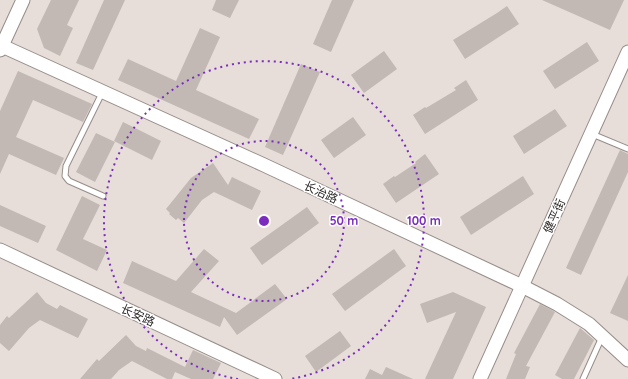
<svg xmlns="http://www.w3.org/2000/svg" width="628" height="379" viewBox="0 0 628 379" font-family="Quicksand,'Noto Sans SC',sans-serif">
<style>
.building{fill:#c2b9b5}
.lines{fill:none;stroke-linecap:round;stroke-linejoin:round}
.service-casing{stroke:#968d89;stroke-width:7}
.tertiary-casing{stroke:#968d89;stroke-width:15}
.service{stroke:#fff;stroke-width:5}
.tertiary{stroke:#fff;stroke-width:13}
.ring{fill:none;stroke:#7b2cbf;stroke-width:2;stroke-dasharray:2 4}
.labels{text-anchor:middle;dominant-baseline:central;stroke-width:3;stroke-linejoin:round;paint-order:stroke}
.street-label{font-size:12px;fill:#2d2928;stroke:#fff}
.centre{fill:#7b2cbf;stroke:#fff;stroke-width:2}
.ring-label{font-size:12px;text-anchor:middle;font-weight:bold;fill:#7b2cbf;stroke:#fff;stroke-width:3;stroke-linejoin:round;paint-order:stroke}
</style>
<rect width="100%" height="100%" fill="#e7ddd9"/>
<!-- building -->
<g class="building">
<path d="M51 0H79L67 25 73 28 60 56 44 48 37 29Z"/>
<path d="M104 0H125L93 70 76 63Z"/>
<path d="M216 0H239L230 18 212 10Z"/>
<path d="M332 0H354L331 52 313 44Z"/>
<path d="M542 0H624L610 30Z"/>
<path d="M507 6 519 24 465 59 453 40 497 13Z"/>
<path d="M200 28 220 37 196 90 259 119 249 139 118 80 128 59 176 81Z"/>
<path d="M587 42 599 61 555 89 543 71Z"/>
<path d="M384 51 397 69 364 93 351 75Z"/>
<path d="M301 64 320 72 283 155 265 147Z"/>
<path d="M18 71 92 104 83 122 33 100 16 137 64 158 56 175 9 154 0 174V111Z"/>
<path d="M466 80 478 100 425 134 413 115 425 107 426 108 456 90 454 88Z"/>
<path d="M555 109 567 126 524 154 513 136Z"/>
<path d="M353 117 366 135 334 158 321 140Z"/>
<path d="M123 122 161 141 152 160 114 141Z"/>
<path d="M96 133 115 142 95 182 76 172Z"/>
<path d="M620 150 628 154V172L581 275 566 268Z"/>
<path d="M425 154 439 174 396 203 383 184 394 176 395 177 416 163 415 162Z"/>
<path d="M213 163 228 185 232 177 261 191 252 210 214 192 202 200 184 223 178 218 176 220 169 214 170 213 166 209 191 178Z"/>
<path d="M523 176 534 194 471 235 460 217Z"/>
<path d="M82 196 100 205 83 239 107 250 97 271 56 250Z"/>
<path d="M0 205 46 226 38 243 0 226Z"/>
<path d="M307 207 319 223 262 265 250 248Z"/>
<path d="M204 249 219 261 191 292 236 313 275 284 287 299 237 335 224 317 220 327 123 283 132 261 176 281Z"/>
<path d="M394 249 406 266 345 311 332 294Z"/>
<path d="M628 275V321L610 313Z"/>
<path d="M37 292 46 303 57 309 60 305 88 319 78 338 40 320 29 328 9 351 0 343V325L7 316 9 318Z"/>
<path d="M453 292 486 307 453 379H425L456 312 427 323 420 304Z"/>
<path d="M540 304 555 312 526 366 530 367 525 379H506L516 354 514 353Z"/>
<path d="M580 328 594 340 574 379H562L555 375Z"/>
<path d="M340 331 351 346 316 372 305 356Z"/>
<path d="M126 335 136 346 146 351 147 348 185 367 193 350 221 363 213 379H191L175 372 172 379H167L132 361 119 370 111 379H80L97 359 99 361Z"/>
<path d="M386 367 413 379H365L370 369 382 375Z"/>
</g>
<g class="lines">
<defs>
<g id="service">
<path d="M102 93 66 166 65 176 69 181 103 196"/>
<path d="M592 134 628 149"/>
<path d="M583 379 602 337"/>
</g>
<g id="tertiary">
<path d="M0 45 264 165 522 286 557 304 589 324 628 360"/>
<path d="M0 50 23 0"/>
<path d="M0 250 275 379"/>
<path d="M480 379 628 52"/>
</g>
</defs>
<!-- service casing -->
<use href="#service" class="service-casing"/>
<!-- tertiary casing -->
<use href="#tertiary" class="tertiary-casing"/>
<!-- service -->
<use href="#service" class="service"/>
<!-- tertiary -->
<use href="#tertiary" class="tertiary"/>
</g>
<!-- distance rings -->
<g class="ring">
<circle cx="264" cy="221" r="80"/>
<path d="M238 379A160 160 0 1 1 290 379"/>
</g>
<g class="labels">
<!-- street labels -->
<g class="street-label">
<text transform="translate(321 192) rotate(25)">长治路</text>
<text transform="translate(554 216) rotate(-66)">健平街</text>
<text transform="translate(138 315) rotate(25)">长安路</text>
</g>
</g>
<circle cx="264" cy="221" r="6" class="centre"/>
<g class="ring-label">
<text x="344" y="225">50 m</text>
<text x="424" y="225">100 m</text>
</g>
</svg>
